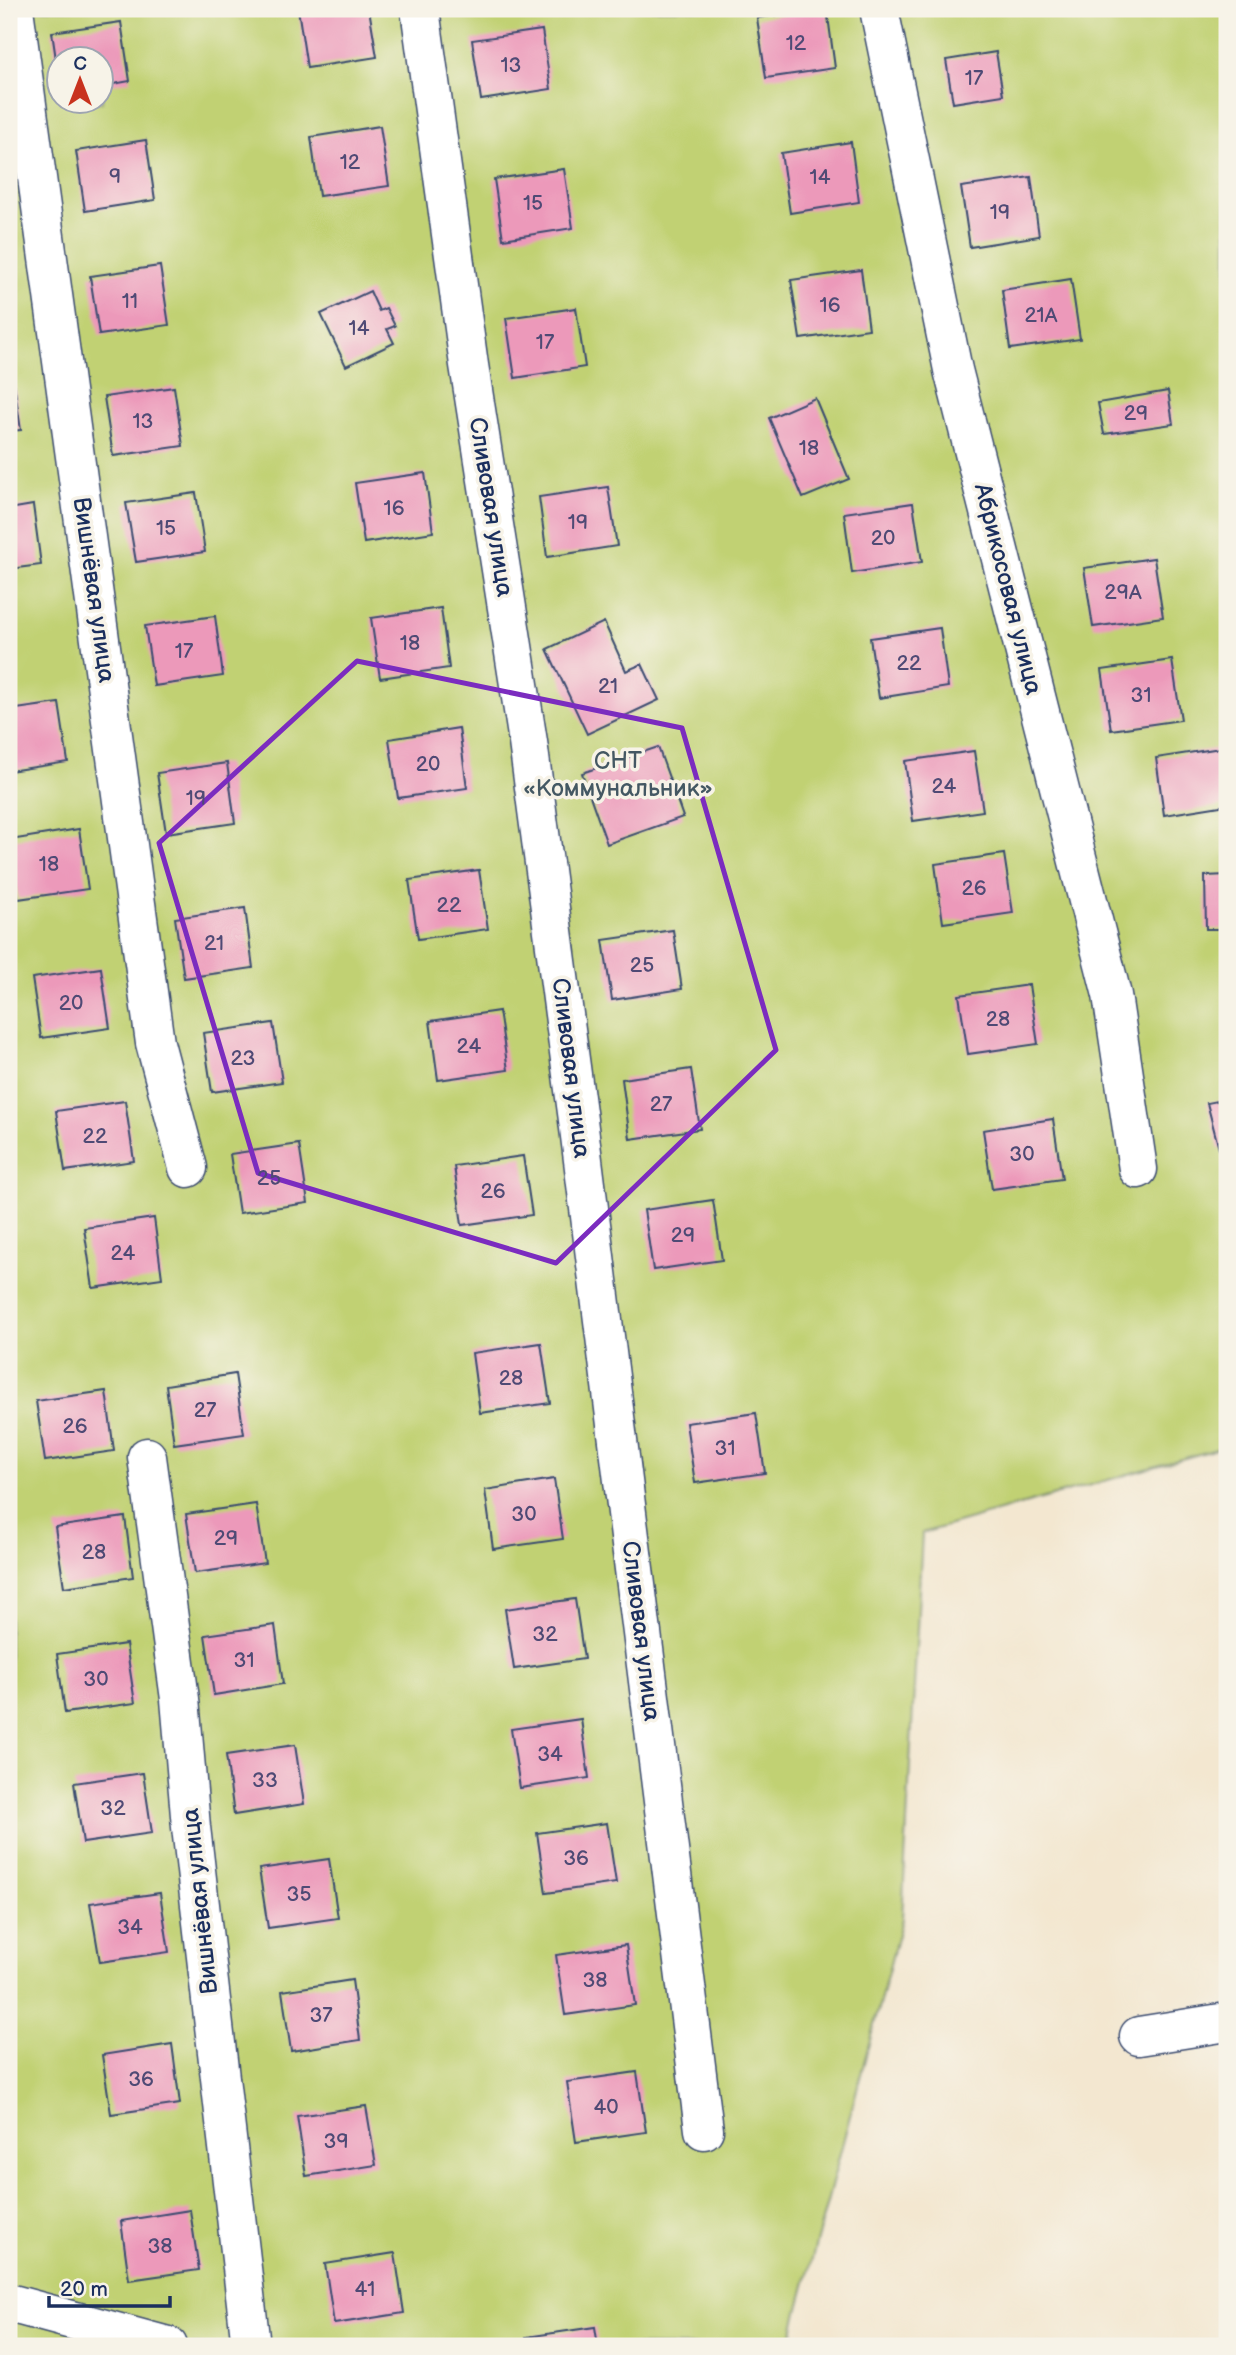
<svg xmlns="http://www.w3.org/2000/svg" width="1236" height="2355" viewBox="0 0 1236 2355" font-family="'Balsamiq Sans',sans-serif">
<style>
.green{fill:#c1d173;stroke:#6e8068;stroke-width:2;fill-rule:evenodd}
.building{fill:#ec99ba}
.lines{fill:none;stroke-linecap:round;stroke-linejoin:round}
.street-casing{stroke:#3b4b6f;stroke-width:41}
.street{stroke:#fff;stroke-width:38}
.marked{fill:none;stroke:#7b2cbf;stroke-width:5;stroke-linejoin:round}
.labels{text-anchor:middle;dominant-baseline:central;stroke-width:7;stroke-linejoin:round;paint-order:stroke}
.number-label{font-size:21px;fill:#4f4a75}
.street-label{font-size:24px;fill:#1b2f5e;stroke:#f7f3e8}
.park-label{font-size:24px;fill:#445863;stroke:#f7f3e8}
</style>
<rect width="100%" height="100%" fill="#f7f3e8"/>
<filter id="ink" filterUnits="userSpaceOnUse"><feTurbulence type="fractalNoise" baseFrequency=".0143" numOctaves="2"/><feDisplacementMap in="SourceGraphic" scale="14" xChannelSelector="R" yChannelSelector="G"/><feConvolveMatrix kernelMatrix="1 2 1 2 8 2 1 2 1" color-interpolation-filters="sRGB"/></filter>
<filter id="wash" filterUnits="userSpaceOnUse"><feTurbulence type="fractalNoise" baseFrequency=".00686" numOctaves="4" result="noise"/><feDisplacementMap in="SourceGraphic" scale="28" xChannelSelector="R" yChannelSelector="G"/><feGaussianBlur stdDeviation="1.57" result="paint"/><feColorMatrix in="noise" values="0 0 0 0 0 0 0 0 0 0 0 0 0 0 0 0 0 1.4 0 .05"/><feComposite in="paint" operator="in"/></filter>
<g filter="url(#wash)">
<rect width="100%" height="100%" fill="#f3e7d0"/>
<!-- green -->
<path class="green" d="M9 9H1227V1446L922 1533 902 1919 789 2346H9ZM60 60H102V102H60Z"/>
<g id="blocks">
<!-- building -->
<g class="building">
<path d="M298 9H369L377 57 307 68Z"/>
<path d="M819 9H827L835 68 766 78 757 18Z"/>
<path d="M121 22 130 81 102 86V60H60L58 73 52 32Z"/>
<path d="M542 30 551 89 481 100 472 40Z"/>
<path d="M996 52 1003 95 953 103 946 60Z"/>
<path d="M380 126 389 186 319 196 311 137Z"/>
<path d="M146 140 155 200 85 211 76 151Z"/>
<path d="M851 142 859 202 790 213 781 153Z"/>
<path d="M564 169 573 228 503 239 494 179Z"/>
<path d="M1031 177 1039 236 970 247 961 187Z"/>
<path d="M160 266 169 325 99 335 90 276Z"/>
<path d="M861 270 869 329 800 339 791 280Z"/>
<path d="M1071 279 1080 339 1010 349 1002 290Z"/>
<path d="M370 291 379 311 386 308 395 326 387 329 394 343 346 366 321 314Z"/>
<path d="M576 308 585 367 515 378 506 318Z"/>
<path d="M12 370 21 430 9 431V371Z"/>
<path d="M174 387 183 446 113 456 104 397Z"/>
<path d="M1168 391 1173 424 1104 434 1098 403Z"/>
<path d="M815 398 849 479 803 498 769 418Z"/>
<path d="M425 473 433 532 364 543 355 483Z"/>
<path d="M608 487 617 546 547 557 539 497Z"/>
<path d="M196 493 205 552 136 562 126 503Z"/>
<path d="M913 503 922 562 852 573 844 513Z"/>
<path d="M33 505 41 565 9 569V509Z"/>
<path d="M1154 558 1163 617 1093 627 1084 568Z"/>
<path d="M441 608 449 668 380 678 371 618Z"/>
<path d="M215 616 223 676 154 686 145 626Z"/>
<path d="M604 622 626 671 642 664 659 700 587 734 547 649Z"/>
<path d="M940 628 948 687 879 698 870 638Z"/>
<path d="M1172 660 1181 720 1111 730 1102 670Z"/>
<path d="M59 703 68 762 9 771V710Z"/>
<path d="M459 728 467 788 398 798 389 739Z"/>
<path d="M658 747 683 817 607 844 582 773Z"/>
<path d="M1227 747V805L1164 815 1156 758Z"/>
<path d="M974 751 983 811 913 821 905 761Z"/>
<path d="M227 763 235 823 166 833 157 773Z"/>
<path d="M79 829 88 889 18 899 10 840Z"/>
<path d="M1004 854 1013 913 943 923 935 864Z"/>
<path d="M479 870 488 929 418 939 409 880Z"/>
<path d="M1227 875V929H1206L1205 876Z"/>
<path d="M245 908 253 968 184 978 175 918Z"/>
<path d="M673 930 682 989 612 1000 603 940Z"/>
<path d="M101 968 110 1028 41 1038 32 978Z"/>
<path d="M1029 985 1038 1044 968 1054 959 995Z"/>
<path d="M499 1011 508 1070 438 1080 430 1021Z"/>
<path d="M273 1023 282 1082 212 1092 203 1033Z"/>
<path d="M691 1069 700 1129 630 1139 622 1079Z"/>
<path d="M1227 1099V1147L1219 1149 1207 1103Z"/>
<path d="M125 1101 134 1161 65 1171 56 1111Z"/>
<path d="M1053 1119 1062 1179 992 1189 983 1130Z"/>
<path d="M299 1144 308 1203 239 1213 230 1154Z"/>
<path d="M523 1156 532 1215 462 1225 454 1166Z"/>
<path d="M713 1200 722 1260 653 1270 644 1210Z"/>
<path d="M154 1218 162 1278 93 1288 84 1228Z"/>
<path d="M541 1343 550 1403 480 1413 472 1353Z"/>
<path d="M235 1374 244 1434 174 1444 166 1385Z"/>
<path d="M106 1391 114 1451 45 1461 36 1401Z"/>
<path d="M756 1413 765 1473 695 1483 686 1423Z"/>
<path d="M554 1479 563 1539 493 1549 485 1490Z"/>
<path d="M256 1504 265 1563 195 1573 186 1514Z"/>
<path d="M125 1517 133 1577 64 1587 55 1527Z"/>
<path d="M575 1599 584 1659 514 1669 505 1609Z"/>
<path d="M275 1625 283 1684 214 1695 205 1635Z"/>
<path d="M126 1644 135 1703 65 1713 57 1654Z"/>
<path d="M581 1719 589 1778 520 1788 511 1729Z"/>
<path d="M295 1745 304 1804 234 1815 226 1755Z"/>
<path d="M143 1773 152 1833 83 1843 74 1783Z"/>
<path d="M607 1823 616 1883 546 1893 537 1833Z"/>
<path d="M329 1859 338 1918 268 1928 259 1869Z"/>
<path d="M160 1893 169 1952 100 1962 90 1903Z"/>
<path d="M626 1945 635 2005 565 2015 556 1955Z"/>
<path d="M352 1980 360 2040 291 2051 282 1991Z"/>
<path d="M172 2044 180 2104 111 2114 102 2055Z"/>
<path d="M637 2072 646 2132 576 2142 567 2082Z"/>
<path d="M366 2106 376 2165 306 2176 297 2116Z"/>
<path d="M190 2210 199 2270 129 2280 121 2221Z"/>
<path d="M395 2253 404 2313 334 2324 325 2264Z"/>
<path d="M595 2327 598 2346H527L526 2337Z"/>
</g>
</g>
</g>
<g filter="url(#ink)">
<use href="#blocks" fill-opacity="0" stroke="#3b4b6f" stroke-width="2"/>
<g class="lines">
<defs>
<g id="street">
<path d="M14 9 155 1043 188 1168"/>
<path d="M420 9 469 365 528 742 578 1120 704 2130"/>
<path d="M879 9 953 370 1112 995 1138 1169"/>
<path d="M147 1457 180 1699 191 1827 251 2346"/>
<path d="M1139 2036 1227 2022"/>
<path d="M9 2303 168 2346"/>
</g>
</defs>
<!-- street casing -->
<use href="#street" class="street-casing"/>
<!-- street -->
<use href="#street" class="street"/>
</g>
</g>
<!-- marked area -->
<path class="marked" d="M357 661 682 728 776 1050 556 1263 258 1173 159 843Z"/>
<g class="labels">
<!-- number labels -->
<g class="number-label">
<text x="796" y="43">12</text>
<text x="511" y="65">13</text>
<text x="974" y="78">17</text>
<text x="350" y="162">12</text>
<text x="115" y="176">9</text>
<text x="820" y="177">14</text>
<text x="533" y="203">15</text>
<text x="1000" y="212">19</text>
<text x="130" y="301">11</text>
<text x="830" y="305">16</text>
<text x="1041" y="315">21А</text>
<text x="359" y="328">14</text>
<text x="545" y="342">17</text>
<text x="1136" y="413">29</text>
<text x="143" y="421">13</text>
<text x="809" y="448">18</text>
<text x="394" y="508">16</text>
<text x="578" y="522">19</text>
<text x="166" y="528">15</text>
<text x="883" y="538">20</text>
<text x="1123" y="592">29А</text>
<text x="410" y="643">18</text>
<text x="184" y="651">17</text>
<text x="909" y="663">22</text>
<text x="608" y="686">21</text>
<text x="1141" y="695">31</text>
<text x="428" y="764">20</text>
<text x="944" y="786">24</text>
<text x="196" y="798">19</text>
<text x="49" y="864">18</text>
<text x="974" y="888">26</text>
<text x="449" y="905">22</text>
<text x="214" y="943">21</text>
<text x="642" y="965">25</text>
<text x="71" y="1003">20</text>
<text x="998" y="1019">28</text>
<text x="469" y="1046">24</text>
<text x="243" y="1058">23</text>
<text x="661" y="1104">27</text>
<text x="95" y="1136">22</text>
<text x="1022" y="1154">30</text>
<text x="269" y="1178">25</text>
<text x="493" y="1191">26</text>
<text x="683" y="1235">29</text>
<text x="123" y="1253">24</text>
<text x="511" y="1378">28</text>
<text x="205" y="1410">27</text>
<text x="75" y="1426">26</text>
<text x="725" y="1448">31</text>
<text x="524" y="1514">30</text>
<text x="226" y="1538">29</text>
<text x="94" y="1552">28</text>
<text x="545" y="1634">32</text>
<text x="244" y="1660">31</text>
<text x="96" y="1679">30</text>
<text x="550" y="1754">34</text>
<text x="265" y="1780">33</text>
<text x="113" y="1808">32</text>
<text x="576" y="1858">36</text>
<text x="299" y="1894">35</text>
<text x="130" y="1927">34</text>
<text x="595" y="1980">38</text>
<text x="321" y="2015">37</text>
<text x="141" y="2079">36</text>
<text x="606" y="2107">40</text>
<text x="336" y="2141">39</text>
<text x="160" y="2246">38</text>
<text x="365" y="2289">41</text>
</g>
<!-- street labels -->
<g class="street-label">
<text transform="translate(491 507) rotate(81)">Сливовая улица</text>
<text transform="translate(1008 589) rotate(76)">Абрикосовая улица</text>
<text transform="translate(94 590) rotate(82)">Вишнёвая улица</text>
<text transform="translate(571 1068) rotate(83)">Сливовая улица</text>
<text transform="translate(641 1631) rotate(83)">Сливовая улица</text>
<text transform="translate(200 1901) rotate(-96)">Вишнёвая улица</text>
</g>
<!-- park labels -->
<g class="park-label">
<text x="618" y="760">СНТ<tspan x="618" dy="28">«Коммунальник»</tspan></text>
</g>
</g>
<!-- margin -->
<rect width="1236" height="2355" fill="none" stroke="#f7f3e8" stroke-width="35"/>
<!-- north arrow -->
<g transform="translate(80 80)"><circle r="33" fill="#f7f3e8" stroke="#9fa5b1" stroke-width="2"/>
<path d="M0-5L12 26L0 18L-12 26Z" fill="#c8321e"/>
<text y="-10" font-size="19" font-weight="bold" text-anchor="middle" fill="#1b2f5e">С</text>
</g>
<!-- scale -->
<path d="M49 2296v10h121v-10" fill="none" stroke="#1b2f5e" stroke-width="3.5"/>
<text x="60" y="2296" font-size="21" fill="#1b2f5e" stroke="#f7f3e8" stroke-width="5" paint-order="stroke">20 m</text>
</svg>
